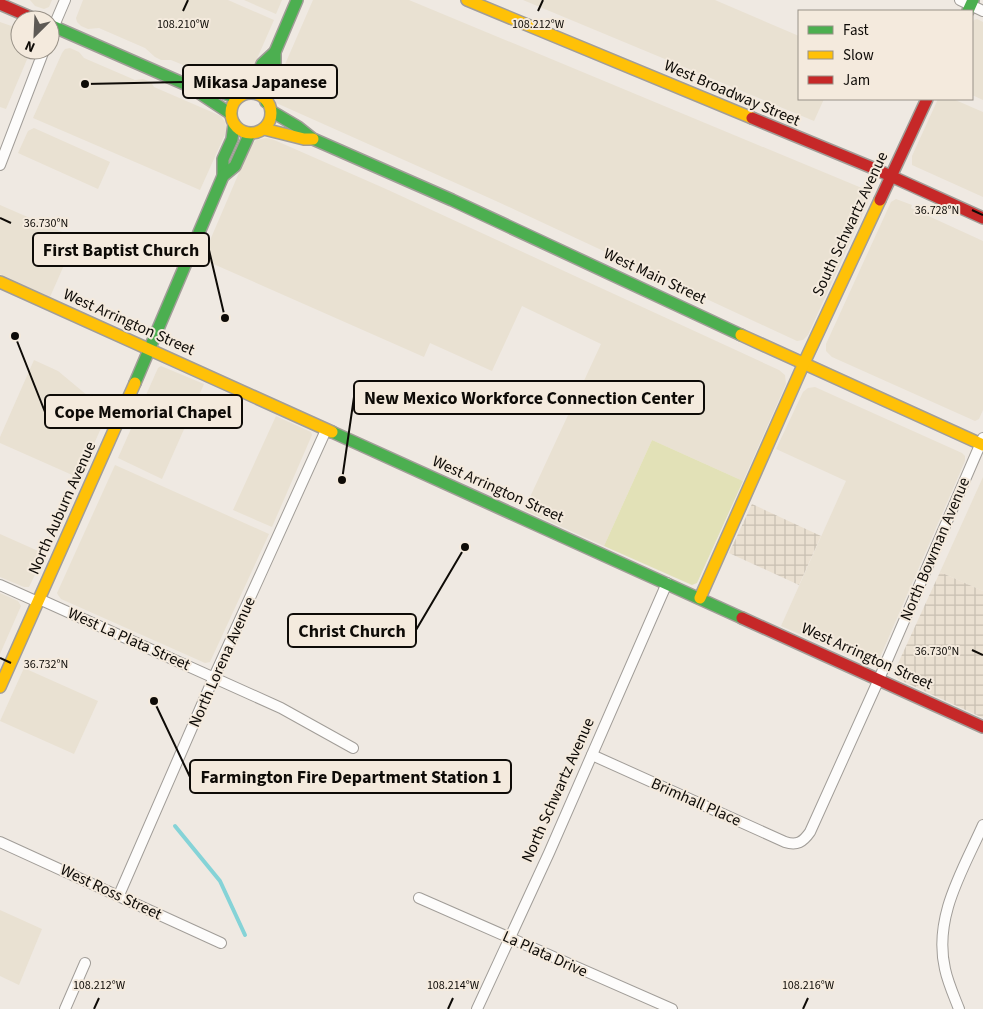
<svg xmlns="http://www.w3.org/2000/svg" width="983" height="1009" viewBox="0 0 983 1009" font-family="'Source Sans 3',sans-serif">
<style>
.commercial{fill:#e9e1d2}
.industrial{fill:url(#industrial-grid)}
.grass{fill:#e2e1b7}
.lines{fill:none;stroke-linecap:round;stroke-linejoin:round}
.stream{stroke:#85d3d7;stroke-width:4}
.street-casing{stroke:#a19d98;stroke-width:12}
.fast-casing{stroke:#a19d98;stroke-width:14}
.slow-casing{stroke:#a19d98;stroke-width:14}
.jam-casing{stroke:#a19d98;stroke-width:14}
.street{stroke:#fdfcfb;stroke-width:10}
.fast{stroke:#4caf50;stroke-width:11}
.slow{stroke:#ffc107;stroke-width:11}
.jam{stroke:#c62828;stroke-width:11}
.ticks{fill:none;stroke:#0e0b07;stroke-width:2}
.labels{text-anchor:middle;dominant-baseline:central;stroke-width:4;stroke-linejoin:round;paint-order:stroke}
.street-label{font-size:16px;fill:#0e0b07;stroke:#f4eadd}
.ticks-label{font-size:12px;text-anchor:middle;fill:#0e0b07;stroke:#f4eadd;stroke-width:4;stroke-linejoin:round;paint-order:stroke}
.leader{fill:none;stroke:#0e0b07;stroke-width:2}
.callout-dot{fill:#0e0b07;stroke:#f4eadd;stroke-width:2}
.callout{fill:#f4eadd;stroke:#0e0b07;stroke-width:2}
.callout-label{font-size:18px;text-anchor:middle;font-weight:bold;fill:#0e0b07}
</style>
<defs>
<pattern id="industrial-grid" width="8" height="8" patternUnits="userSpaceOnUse" patternTransform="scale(1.25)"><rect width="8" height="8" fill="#eae0d1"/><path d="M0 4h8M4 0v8" fill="none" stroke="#c8bfb2"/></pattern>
</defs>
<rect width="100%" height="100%" fill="#efe9e2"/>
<!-- commercial -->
<g class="commercial">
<path d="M30 0H52L49 7 44 9 35 6Z"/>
<path d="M83 0H228L274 20 248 79 239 86H234L171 60H161L155 57 145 48 99 28 88 29 81 26 77 22 76 18Z"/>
<path d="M244 0H282L276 14Z"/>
<path d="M313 0H409L869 191 870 198 808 335 803 340 797 341 496 201 274 102 273 92Z"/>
<path d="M523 0H715L799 36V99H824L814 121Z"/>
<path d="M977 19 983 22V100L972 95V24L974 20Z"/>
<path d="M0 22 20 29V50H31L6 109 0 107Z"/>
<path d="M70 48 79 52 84 58 135 80 143 79 151 82 154 87 221 116 225 122 227 130 200 190 33 118 62 53 65 49Z"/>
<path d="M938 99H953L983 112V197L912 165V156Z"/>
<path d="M34 128 110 162 98 189 18 153 28 131Z"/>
<path d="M266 138 272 139 386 189 779 370 785 375 786 384 743 481 652 440 604 546 524 510 601 344 522 306 492 371 430 343 424 357 202 259 250 147 256 140Z"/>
<path d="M896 199 912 205 911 208 983 241V410L979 419 975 421 832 357 826 351V344L891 202Z"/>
<path d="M0 205 76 238 50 297 0 274Z"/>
<path d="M34 360 58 371 100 406 109 410 79 478 0 443V437Z"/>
<path d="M161 366 204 384 162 479 118 458 158 368Z"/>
<path d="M815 387 962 453 965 456V461L878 662 873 666 781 626 846 481 776 449 803 392 808 388Z"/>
<path d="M276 416 311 432 312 435 272 527 233 510Z"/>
<path d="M115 465 269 534 210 662 205 663 61 599 58 595 57 593Z"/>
<path d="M983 477V591L940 572Z"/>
<path d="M0 534 45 554 29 587H24L0 577Z"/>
<path d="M0 593 18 601 21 606 0 654Z"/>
<path d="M24 668 98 701 74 754 0 721Z"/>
<path d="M0 910 42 929 19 985 0 976Z"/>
</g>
<!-- industrial -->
<g class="industrial">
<path d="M752 504 821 536 799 585 729 553Z"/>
<path d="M940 572 983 591V718L898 679 895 675V670Z"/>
</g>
<!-- grass -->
<path class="grass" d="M652 440 743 481 697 583 692 585 604 546Z"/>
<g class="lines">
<!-- stream -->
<path class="stream" d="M175 826 220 881 245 935"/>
<defs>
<g id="street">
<path d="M960 0 983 11"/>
<path d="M50 35 65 0"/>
<path d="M0 165 44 50"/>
<path d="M0 585 38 602"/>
<path d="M39 599 281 708 353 748"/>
<path d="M592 755 785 842C797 846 803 842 810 832L879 679 983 438"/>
<path d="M0 842 221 943"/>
<path d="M119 895 214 677 326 430"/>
<path d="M419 898 672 1009"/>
<path d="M65 1009 85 963"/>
<path d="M477 1009 549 853 667 583"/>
<path d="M959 1009C954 996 948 983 945 969 933 917 963 870 983 825"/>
</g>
<g id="fast">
<path d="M968 11 973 0"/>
<path d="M50 25 187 85 231 114"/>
<path d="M187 85 207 87 237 98"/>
<path d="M248 93 253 87 262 64 275 52 297 0"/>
<path d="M266 102 268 86 275 69V52"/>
<path d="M271 111 298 127 313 139 452 200 741 335"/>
<path d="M223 176V159L232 139 234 124"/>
<path d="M135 383 223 176 235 166 250 133"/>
<path d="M332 432 742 618"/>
</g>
<g id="slow">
<path d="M467 0 752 118"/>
<circle cx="251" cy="113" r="20"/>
<path d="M264 129 304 139H313"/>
<path d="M0 282 332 432"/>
<path d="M741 335 983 445"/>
<path d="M700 598 804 363 880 200"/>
<path d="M0 687 135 383"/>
</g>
<g id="jam">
<path d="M0 4 37 20"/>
<path d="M752 118 873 168 983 218"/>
<path d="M880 200 927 99"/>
<path d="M742 618 983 727"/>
</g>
</defs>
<!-- street casing -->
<use href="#street" class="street-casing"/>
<!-- fast casing -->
<use href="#fast" class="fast-casing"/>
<!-- slow casing -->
<use href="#slow" class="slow-casing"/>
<!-- jam casing -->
<use href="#jam" class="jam-casing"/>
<!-- street -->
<use href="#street" class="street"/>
<!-- fast -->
<use href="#fast" class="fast"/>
<!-- slow -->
<use href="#slow" class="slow"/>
<!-- jam -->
<use href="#jam" class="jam"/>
</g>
<!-- ticks -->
<path class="ticks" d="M183 11 188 0M538 11 543 0M972 210 983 215M0 218 11 223M972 650 983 655M0 658 11 663M94 1009 99 998M448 1009 453 998M803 1009 808 998"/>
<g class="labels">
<!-- street labels -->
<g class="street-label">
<text transform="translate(732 93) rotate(23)">West Broadway Street</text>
<text transform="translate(850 224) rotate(-65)">South Schwartz Avenue</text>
<text transform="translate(655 276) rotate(25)">West Main Street</text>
<text transform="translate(129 322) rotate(24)">West Arrington Street</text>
<text transform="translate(498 489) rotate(24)">West Arrington Street</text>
<text transform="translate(62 508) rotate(-66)">North Auburn Avenue</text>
<text transform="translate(935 549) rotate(-67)">North Bowman Avenue</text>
<text transform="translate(129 639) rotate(24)">West La Plata Street</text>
<text transform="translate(867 656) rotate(24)">West Arrington Street</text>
<text transform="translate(222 662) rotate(-66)">North Lorena Avenue</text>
<text transform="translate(558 790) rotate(-66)">North Schwartz Avenue</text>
<text transform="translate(696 802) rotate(24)">Brimhall Place</text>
<text transform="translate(111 892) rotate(25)">West Ross Street</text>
<text transform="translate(545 954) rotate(24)">La Plata Drive</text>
</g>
</g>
<g class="ticks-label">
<text x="183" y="28">108.210°W</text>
<text x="538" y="28">108.212°W</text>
<text x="937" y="214">36.728°N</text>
<text x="46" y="227">36.730°N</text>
<text x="937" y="655">36.730°N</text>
<text x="46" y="668">36.732°N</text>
<text x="99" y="989">108.212°W</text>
<text x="453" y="989">108.214°W</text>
<text x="808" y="989">108.216°W</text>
</g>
<!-- callouts -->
<path class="leader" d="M85 84L183 82M225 318L209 250M342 480L354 397M15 336L45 412M465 547L416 630M154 701L190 777"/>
<g class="callout-dot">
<circle cx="85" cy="84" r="5"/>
<circle cx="225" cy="318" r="5"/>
<circle cx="342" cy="480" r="5"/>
<circle cx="15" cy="336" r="5"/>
<circle cx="465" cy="547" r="5"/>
<circle cx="154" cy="701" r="5"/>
</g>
<g class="callout">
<rect x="183" y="65" width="154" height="33" rx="5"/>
<rect x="33" y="233" width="176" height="33" rx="5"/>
<rect x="354" y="381" width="350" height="33" rx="5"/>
<rect x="45" y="395" width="197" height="33" rx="5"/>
<rect x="288" y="614" width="128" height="33" rx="5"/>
<rect x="190" y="760" width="321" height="33" rx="5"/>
</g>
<g class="callout-label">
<text x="260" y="88">Mikasa Japanese</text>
<text x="121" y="256">First Baptist Church</text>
<text x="529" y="404">New Mexico Workforce Connection Center</text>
<text x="143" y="418">Cope Memorial Chapel</text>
<text x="352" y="637">Christ Church</text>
<text x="351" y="783">Farmington Fire Department Station 1</text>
</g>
<!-- legend -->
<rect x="798" y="10" width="175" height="90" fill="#f4eadd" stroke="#989187"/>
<rect x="808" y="26" width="25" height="8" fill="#4caf50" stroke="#989187"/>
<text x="843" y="35" font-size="15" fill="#0e0b07">Fast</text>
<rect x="808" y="51" width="25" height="8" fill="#ffc107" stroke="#989187"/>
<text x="843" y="60" font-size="15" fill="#0e0b07">Slow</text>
<rect x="808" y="76" width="25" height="8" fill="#c62828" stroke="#989187"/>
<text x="843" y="85" font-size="15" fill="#0e0b07">Jam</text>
<!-- north arrow -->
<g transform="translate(35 35) rotate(204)"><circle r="24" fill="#f4eadd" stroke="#989187"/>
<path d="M0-4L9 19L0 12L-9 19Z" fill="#5d5954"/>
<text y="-8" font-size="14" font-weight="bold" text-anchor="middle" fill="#0e0b07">N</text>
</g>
</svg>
